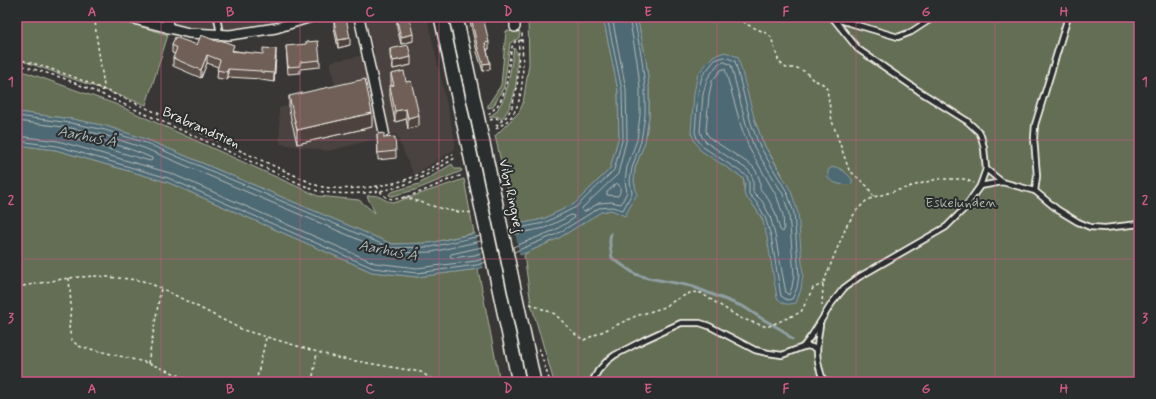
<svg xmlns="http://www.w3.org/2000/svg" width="1156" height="399" viewBox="0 0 1156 399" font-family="Mynerve,sans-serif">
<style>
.built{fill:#484340}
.green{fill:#646e55;stroke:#acb09e;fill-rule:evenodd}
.water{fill:#4e6973;stroke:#909fa2}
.pier{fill:#383736}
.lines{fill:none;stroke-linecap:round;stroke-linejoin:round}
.shore{stroke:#b2bbb9;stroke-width:1}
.stream{stroke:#909fa2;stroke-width:3}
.lane-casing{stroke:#f4f1e8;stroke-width:8}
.street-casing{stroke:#f4f1e8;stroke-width:12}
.secondary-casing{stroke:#f4f1e8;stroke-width:16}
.path{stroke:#f4f1e8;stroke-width:1.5;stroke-dasharray:3 3;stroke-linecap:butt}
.lane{stroke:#2a2d2e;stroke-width:4.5}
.street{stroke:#2a2d2e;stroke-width:9}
.secondary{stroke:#2a2d2e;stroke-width:13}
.wall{fill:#5f514b;stroke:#f4f1e8}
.shaded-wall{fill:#4e423d;stroke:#f4f1e8}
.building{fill:#6f5e57;stroke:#f4f1e8}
.grid{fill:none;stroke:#d15985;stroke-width:1;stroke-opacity:0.55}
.labels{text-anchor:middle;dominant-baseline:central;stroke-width:4;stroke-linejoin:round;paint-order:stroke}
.street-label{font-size:14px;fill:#f4f1e8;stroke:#2a2d2e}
.park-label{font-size:14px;fill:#b3b6a6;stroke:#2a2d2e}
.water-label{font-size:15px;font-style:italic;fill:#a9b4b3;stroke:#2a2d2e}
.neatline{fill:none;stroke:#d15985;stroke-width:1.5}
.grid-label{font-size:13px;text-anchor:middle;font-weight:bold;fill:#d15985}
</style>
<rect width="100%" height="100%" fill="#383736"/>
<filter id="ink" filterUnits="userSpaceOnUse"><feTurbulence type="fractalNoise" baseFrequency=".025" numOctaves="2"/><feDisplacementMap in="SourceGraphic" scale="8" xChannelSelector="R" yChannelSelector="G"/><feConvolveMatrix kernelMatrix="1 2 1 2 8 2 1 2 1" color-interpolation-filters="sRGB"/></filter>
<g filter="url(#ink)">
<!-- built -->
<g class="built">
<path d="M110 17H334L266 36 221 40 168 35Z"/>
<path d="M365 17H427L455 140V149L414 175 396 134 328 151 280 144 279 108 337 93 330 62 375 53Z"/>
</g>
<!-- green -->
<g class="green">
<path d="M17 17H110L168 35 146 105 17 59Z"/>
<path d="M447 17H450L497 236H494Z"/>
<path d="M528 17H603L618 90 619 136 610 169 574 204 543 219 516 225 495 136 519 112 523 103 529 64Z"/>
<path d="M637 17H1139V382H554L531 304 524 255 528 252 559 238 600 212 611 210 636 194 634 181 635 168 645 142 649 116V88L646 59ZM755 121 763 143 782 174 763 222C761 216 757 210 753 205 751 201 746 198 745 194 743 190 745 184 743 178Z"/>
<path d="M506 31 520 32 519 38 510 43 504 87 493 107 488 108V105L501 85Z"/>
<path d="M514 48C515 50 517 51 517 53 518 56 517 62 517 66 517 86 514 105 501 120L499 117 494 116 490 118V116L496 112 504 98 508 85Z"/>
<path d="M17 69 115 104 318 196 359 200 375 213 367 196C381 193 383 202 393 202 395 203 397 202 399 201L464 179 474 233 430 243 392 244 148 140 106 126 72 119 17 112Z"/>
<path d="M17 145 56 150 167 182 372 272 417 277 478 269 500 382H17Z"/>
<path d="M452 164 455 169H461L462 171 415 190 392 196H390L389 194 391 192 419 184Z"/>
<path d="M501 254 528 382H525L498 255Z"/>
</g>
<!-- water -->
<g class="water">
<path d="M603 17H637L646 59 649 88V116L645 142 635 168 634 181 637 194 625 216 611 210 601 212 559 238 528 252 478 269 417 277 372 272 167 182 56 150 17 145V112L72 119 106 126 148 140 392 244 430 243 543 219 574 204 610 169 619 136 618 90Z"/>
<path d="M725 52 738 57 755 121 763 143 791 191 798 213 803 275 801 289 796 303C786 305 785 305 777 298L767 237 762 218 754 206 745 196 744 192 745 183 743 178 700 150 694 140 691 132 694 93 698 74 713 56Z"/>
<path d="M835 167C842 168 847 174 852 179V184C844 186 833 184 828 178V171L830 168Z"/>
</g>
<!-- pier -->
<path class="pier" d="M513 223 520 257 484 269 475 231Z"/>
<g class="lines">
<!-- shore -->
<g class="shore">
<path d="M612 17 626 89 627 137 618 174 582 208V210L584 212 599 203 611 202 621 204 627 192 625 181 627 167 637 140 640 115V88L637 61 629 17"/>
<path d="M725 57 735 61 751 123 759 145 787 192 794 213 799 275 797 288 792 299 787 300 781 296 771 236 765 217 757 203 749 194V183L747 176 703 147 697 139 695 132 698 93 702 76 715 60Z"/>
<path d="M725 62 731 65 746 124 754 147 783 194 789 214 794 275 792 287 789 295 786 293 775 235 770 216 762 201 753 192C753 184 754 176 748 170L707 143 702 137 700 131 703 94 707 79 718 64Z"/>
<path d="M725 69 741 126 749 148 777 197 783 215 784 230 783 232 780 230 775 212 767 197 760 189V181L757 173 754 168 751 165 711 139 707 134 706 130 709 95 712 81 721 70Z"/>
<path d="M17 116 71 123 105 130 146 143 391 248 431 247 480 236"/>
<path d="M17 121 71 128 104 135 144 148 390 253 432 252 481 241"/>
<path d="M68 133C96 138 125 146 152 158V160L150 161 67 137 66 135Z"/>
<path d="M17 136 58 141 170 173 375 263 417 268 476 261 485 258"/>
<path d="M17 141 57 146 168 178 373 268 417 273 477 265 486 262"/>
<path d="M618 184C621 187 621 192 618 196L607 195V192L616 184Z"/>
<path d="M509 230 544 223 576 207 614 170 623 137 622 90 607 17"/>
<path d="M510 235 545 228 571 215 574 216 573 219 555 230 513 247"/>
<path d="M482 247 451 254 450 256 452 258 475 255 483 252"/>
<path d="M514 252 557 234 599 208 612 207 623 210 632 193 630 181 632 168 641 141 645 115V88L642 60 634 17"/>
</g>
<!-- stream -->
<path class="stream" d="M611 234C608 242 611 250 612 258L635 274 648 278 691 286 744 307 761 318 782 330 792 339"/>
<defs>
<g id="lane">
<path d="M217 17 220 34"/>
<path d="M832 17 858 49 919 91 967 121 979 132 981 136 984 148 986 169 980 186"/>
<path d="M833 18 898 37 911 32 934 17"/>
<path d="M986 169 1002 182"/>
<path d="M1035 191 1037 176 1034 138 1035 125 1068 17"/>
<path d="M820 325C816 348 815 360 824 382"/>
<path d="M803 347 808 346 817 349"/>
<path d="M592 382 598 371 607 361 615 355 644 340 681 323H700L709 326 755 350 768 353 782 355 803 347 812 335 832 303 844 288 859 277 946 227 963 210 980 186 1002 182 1035 191 1058 210 1078 222 1090 227 1105 228 1139 224"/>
</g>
<g id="street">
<path d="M126 17 189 33 230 35 276 28 311 17"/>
<path d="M167 17 168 28"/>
<path d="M359 17 384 132"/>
<path d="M515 17V27"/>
</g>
<g id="secondary">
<path d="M441 17 519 382"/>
<path d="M456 17 534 382"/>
</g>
</defs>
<!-- lane casing -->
<use href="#lane" class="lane-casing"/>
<!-- street casing -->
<use href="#street" class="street-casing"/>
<!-- secondary casing -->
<use href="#secondary" class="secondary-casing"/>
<!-- path -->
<g class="path">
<path d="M95 17 96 33 104 86 101 94"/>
<path d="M739 17 741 20 748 25 766 33 771 37 779 62 786 68H797L806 72 812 79 823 84 827 89 832 121 849 170 867 186 874 197"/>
<path d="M17 59 39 65 74 77 133 102 305 180C311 183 317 186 323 187 349 191 389 187 413 177 428 171 440 162 453 154"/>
<path d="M17 64 63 78 101 94 314 190C337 196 374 194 397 187 418 181 437 169 455 158"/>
<path d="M488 114C507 102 507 78 510 58 511 51 511 46 516 41L522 40"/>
<path d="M490 120 497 118 500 122"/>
<path d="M496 126 507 116 512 107 517 87 518 76 519 40"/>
<path d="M496 129C501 125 507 122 511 117 527 96 522 59 522 33"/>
<path d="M377 186C380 191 383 196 388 198 404 204 445 179 463 175"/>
<path d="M404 197C422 202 454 215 472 212"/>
<path d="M69 278 71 305 69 329 72 340 78 346 148 363 191 380 190 382"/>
<path d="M17 287 69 278 80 277 97 276 129 279 143 281 161 288 243 330 338 358 421 372 436 382"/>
<path d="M530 304 555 314 577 336 584 340 636 316 665 307 675 300 692 292 701 293 740 318 767 327 801 312 813 288 823 284"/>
<path d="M822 306 823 284 834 256 847 225 857 210 866 201 874 197 937 179H964L974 183"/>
<path d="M539 348 550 382"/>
<path d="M148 363 161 288"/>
<path d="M191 380 201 382"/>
<path d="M256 382 266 338"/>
<path d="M312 382 317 353"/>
</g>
<!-- lane -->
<use href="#lane" class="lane"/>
<!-- street -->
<use href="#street" class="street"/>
<!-- secondary -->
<use href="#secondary" class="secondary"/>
</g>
<!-- wall -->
<g class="wall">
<path d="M469 17H483L489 49H487L490 69 483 71 477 52Z"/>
<path d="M334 21 350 45 338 48 334 28Z"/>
<path d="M397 21 413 41 401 44 397 28Z"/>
<path d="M172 45H197L276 57 274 82 261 80V79L228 77 227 80 217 78 218 67 207 63 201 78 173 66V58L175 54 172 53Z"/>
<path d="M286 46 320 60V67L300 69V73L288 74Z"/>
<path d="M390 49 411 65 393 69 390 56Z"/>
<path d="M391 74 406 82 419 126 408 129 406 119 395 122 390 96V86L391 85Z"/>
<path d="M289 96 372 127 297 144 289 110Z"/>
<path d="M377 134 384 138 396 151V158L378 160Z"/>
</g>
<!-- shaded-wall -->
<g class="shaded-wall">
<path d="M413 34V41L401 44V37Z"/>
<path d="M350 38V45L338 48V40Z"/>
<path d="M489 42V49L485 50V43Z"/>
<path d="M276 49V57L274 82V73Z"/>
<path d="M207 55V63L201 78V70Z"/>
<path d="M411 57V65L393 69V61Z"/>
<path d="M490 63V69L483 71V64Z"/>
<path d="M228 69V77L227 80V72Z"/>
<path d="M406 109V119L395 122V111Z"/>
<path d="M372 113V127L297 144V130Z"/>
<path d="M419 115V126L408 129V118Z"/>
</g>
<!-- building -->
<g class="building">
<path d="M471 17H483L489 42 485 43 490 63 483 64 477 45Z"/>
<path d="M346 18 350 38 338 40 334 21Z"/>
<path d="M409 18 413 34 401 37 397 21Z"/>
<path d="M201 35 219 42 220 40 234 45 232 51 263 54V48L276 49 274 73 261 72V71L228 69 227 72 217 70 220 60 207 55 201 70 173 58 177 48 172 45 175 37 197 45Z"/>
<path d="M318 41 320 60 300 62V66L288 67 286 46 306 44V42Z"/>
<path d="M408 45 411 57 393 61 390 49Z"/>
<path d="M404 71 406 82 411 81 419 115 408 118 406 109 395 111 390 86 394 85 391 74Z"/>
<path d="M365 79 372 113 297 130 289 96Z"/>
<path d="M384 133V138L395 137 396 151 378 153 377 134Z"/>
</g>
</g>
<!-- grid -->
<path class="grid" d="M161 17V382M300 17V382M439 17V382M578 17V382M717 17V382M856 17V382M995 17V382M17 140H1139M17 259H1139"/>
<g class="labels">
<!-- street labels -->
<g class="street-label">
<text transform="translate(201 128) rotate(24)">Brabrandstien</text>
<text transform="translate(511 196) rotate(78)">Viby Ringvej</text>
</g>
<!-- park labels -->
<g class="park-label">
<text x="961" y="203">Eskelunden</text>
</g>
<!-- water labels -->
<g class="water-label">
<text transform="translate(87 137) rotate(11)">Aarhus Å</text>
<text transform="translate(388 251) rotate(11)">Aarhus Å</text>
</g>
</g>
<!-- margin -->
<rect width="1156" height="399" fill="none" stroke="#2a2d2e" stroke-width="44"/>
<rect x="22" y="22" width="1112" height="355" class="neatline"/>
<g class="grid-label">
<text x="92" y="16">A</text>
<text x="230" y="16">B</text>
<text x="370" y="16">C</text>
<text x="508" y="16">D</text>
<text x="648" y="16">E</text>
<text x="786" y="16">F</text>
<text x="926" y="16">G</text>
<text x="1064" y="16">H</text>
<text x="11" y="86">1</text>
<text x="1145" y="86">1</text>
<text x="11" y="204">2</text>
<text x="1145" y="204">2</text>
<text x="11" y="322">3</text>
<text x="1145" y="322">3</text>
<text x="92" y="393">A</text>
<text x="230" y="393">B</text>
<text x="370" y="393">C</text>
<text x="508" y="393">D</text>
<text x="648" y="393">E</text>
<text x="786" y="393">F</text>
<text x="926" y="393">G</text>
<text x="1064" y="393">H</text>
</g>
</svg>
